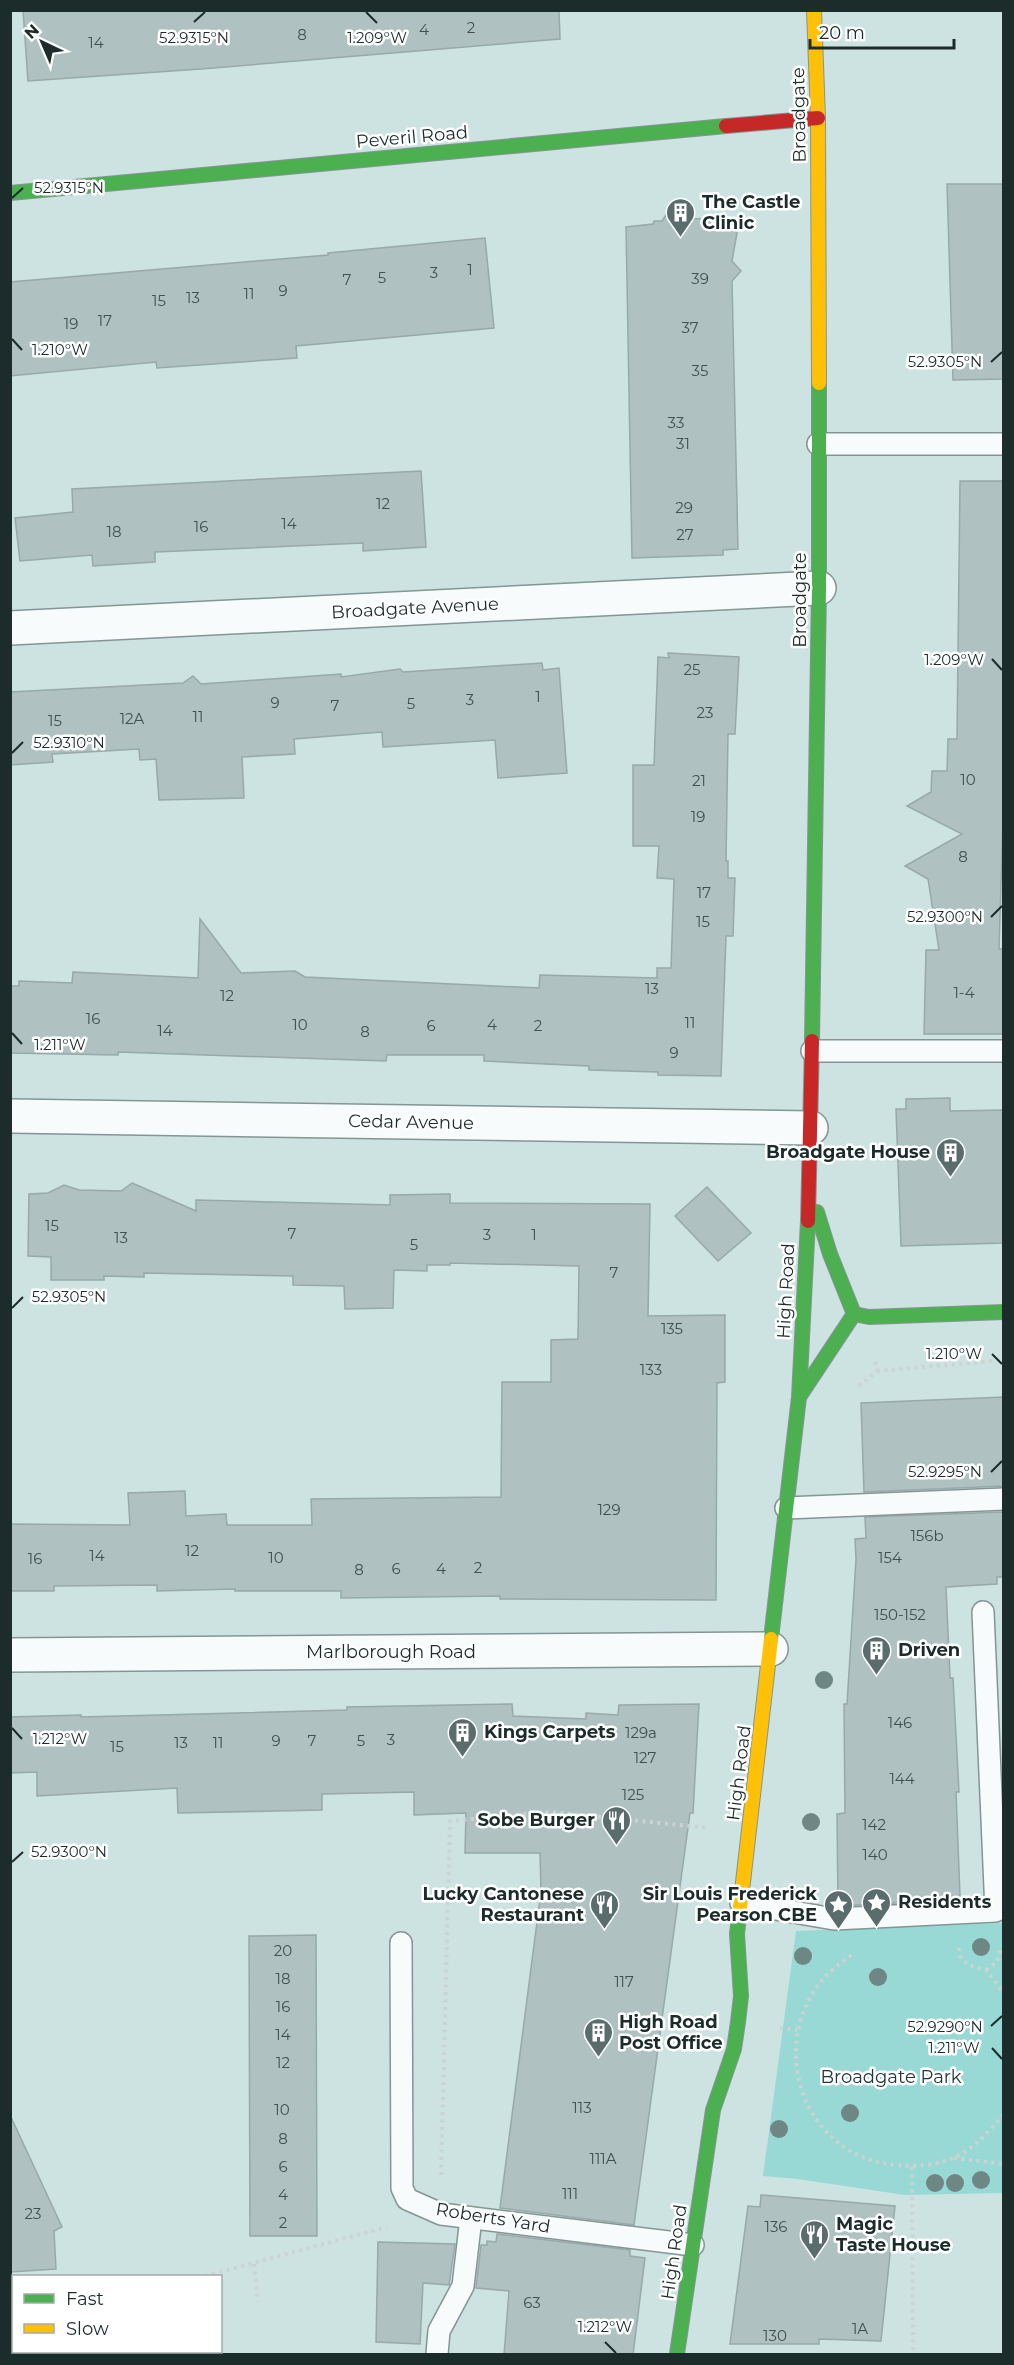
<svg xmlns="http://www.w3.org/2000/svg" width="1014" height="2365" viewBox="0 0 1014 2365" font-family="Montserrat,sans-serif">
<style>
.green{fill:#98d9d5}
.building{fill:#afc1c0;stroke:#97a9a8;stroke-width:1.5}
.lines{fill:none;stroke-linecap:round;stroke-linejoin:round}
.lane-casing{stroke:#849594;stroke-width:24}
.street-casing{stroke:#849594;stroke-width:36}
.fast-casing{stroke:#849594;stroke-width:16}
.slow-casing{stroke:#849594;stroke-width:16}
.jam-casing{stroke:#849594;stroke-width:16}
.path{stroke:#ccd3d3;stroke-width:4;stroke-dasharray:3 4.5;stroke-linecap:butt}
.lane{stroke:#f7fbfb;stroke-width:21}
.street{stroke:#f7fbfb;stroke-width:33}
.fast{stroke:#4caf50;stroke-width:14}
.slow{stroke:#ffc107;stroke-width:14}
.jam{stroke:#c62828;stroke-width:14}
.tree{fill:#6e8684}
.ticks{fill:none;stroke:#1c2c2b;stroke-width:2}
.labels{text-anchor:middle;dominant-baseline:central;stroke-width:5;stroke-linejoin:round;paint-order:stroke}
.number-label{font-size:15px;fill:#415150}
.street-label{font-size:18px;fill:#1c2c2b;stroke:#fff}
.poi-label{font-size:18px;font-weight:bold;fill:#1c2c2b;stroke:#fff;text-anchor:start}
.park-label{font-size:18px;fill:#223938;stroke:#fff}
.ticks-label{font-size:15px;text-anchor:middle;fill:#1c2c2b;stroke:#fff;stroke-width:5;stroke-linejoin:round;paint-order:stroke}
</style>
<rect width="100%" height="100%" fill="#cce3e2"/>
<!-- green -->
<path class="green" d="M1003 1923V2193L905 2195 798 2179 763 2176 796 1931Z"/>
<!-- building -->
<g class="building">
<path d="M23 10H559L560 39 201 69 28 81Z"/>
<path d="M947 184H1004V379L953 380Z"/>
<path d="M673 204 684 219 724 218 737 233 732 261 741 271 732 281 738 549 723 550V555L632 558 626 227 653 224 654 221H662Z"/>
<path d="M485 238 494 328 296 346 297 358 157 368 156 362 10 376V282L328 255V253Z"/>
<path d="M421 471 426 547 363 551V543L155 552V562L93 566 92 555 20 561 15 518 73 512 72 489Z"/>
<path d="M960 481H1004V787L999 949H1004V1034H924L926 950H939L928 879 905 866 962 834 907 806 931 792 932 771H947L948 739H957Z"/>
<path d="M668 653 739 657 735 734H728L726 861H728V878H735L733 936H726L721 1076 658 1075V1072L589 1070V1066L484 1061V1055H387L386 1061 118 1052V1055L10 1053V986H19V981L72 983 73 972 198 978 200 919 241 973 295 971 305 977 539 988 540 975 657 978V968H671L674 879 657 878 659 846H633V765H654L658 657 669 658Z"/>
<path d="M542 663 543 670 559 668 567 773 498 778 495 740 383 747 382 732 294 739 295 754 242 757 244 798 159 800 156 759 140 760 139 749 52 754 53 762 10 765V692L183 683 193 676 201 684 341 674V677L400 669 403 672Z"/>
<path d="M950 1098V1111L1004 1110V1243L901 1246 896 1109H906V1099Z"/>
<path d="M132 1183 196 1211V1200L390 1205V1195L450 1194V1203L650 1204 648 1316 725 1315V1382L717 1383 716 1600 500 1599V1596L341 1598V1591H235V1589L157 1591V1585L54 1586V1591H10V1524L130 1525 128 1493 185 1491 186 1516 226 1514 227 1525H312L311 1499 501 1497 502 1382H551V1340L578 1339 579 1266 450 1263V1265H427V1271L394 1270 393 1308 345 1309 344 1286 293 1285V1276L144 1273V1277L104 1276V1280H51V1257L28 1256 29 1194 48 1193 64 1185 79 1190 121 1191Z"/>
<path d="M707 1187 751 1233 718 1261 675 1216Z"/>
<path d="M1004 1397V1486L864 1492 861 1403Z"/>
<path d="M1004 1512V1577H997V1584L946 1587 950 1678H953L959 1792H956L960 1896 913 1897 914 1902 838 1906 837 1814 845 1813 844 1704H847L856 1559 855 1539 866 1538 865 1517Z"/>
<path d="M512 1704 513 1716 586 1719V1713L618 1715 619 1705 699 1704 693 1813H690L634 2225 500 2208 541 1891 540 1853H465L466 1813 414 1815V1792L322 1794V1810L178 1813 177 1788 37 1796V1772L10 1773V1717L81 1715V1717L347 1710V1707Z"/>
<path d="M316 1935 317 2236H250L249 1936Z"/>
<path d="M10 2115 62 2227 54 2231 56 2269 10 2272Z"/>
<path d="M761 2195 895 2206 881 2341 819 2339V2344H730L748 2206 760 2207Z"/>
<path d="M497 2234 630 2250V2256L645 2258 633 2355H504L509 2291 476 2288 481 2245H487V2241L496 2242Z"/>
<path d="M378 2242 455 2244 449 2285 423 2283 420 2344 376 2342Z"/>
</g>
<g class="lines">
<defs>
<g id="lane">
<path d="M818 444H1004"/>
<path d="M812 1051H1004"/>
<path d="M786 1508 1004 1499"/>
<path d="M741 1903 834 1919 996 1911 983 1612"/>
<path d="M401 1943 402 2188 407 2199 441 2214 693 2245"/>
<path d="M437 2354 439 2331 463 2286 471 2218"/>
</g>
<g id="street">
<path d="M10 628 819 588"/>
<path d="M10 1116 811 1128"/>
<path d="M10 1655 771 1649"/>
</g>
<g id="fast">
<path d="M10 193 726 126"/>
<path d="M812 1041 819 588V383"/>
<path d="M817 1212 830 1254 854 1314"/>
<path d="M854 1314 869 1317 1004 1312"/>
<path d="M799 1397 854 1314"/>
<path d="M771 1639 799 1397 808 1221"/>
<path d="M677 2354 713 2110 734 2049 738 2022 741 1996 737 1934 740 1908"/>
</g>
<g id="slow">
<path d="M814 10 818 118 819 383"/>
<path d="M740 1908 771 1639"/>
</g>
<g id="jam">
<path d="M726 126 818 118"/>
<path d="M808 1221 812 1041"/>
</g>
</defs>
<!-- lane casing -->
<use href="#lane" class="lane-casing"/>
<!-- street casing -->
<use href="#street" class="street-casing"/>
<!-- fast casing -->
<use href="#fast" class="fast-casing"/>
<!-- slow casing -->
<use href="#slow" class="slow-casing"/>
<!-- jam casing -->
<use href="#jam" class="jam-casing"/>
<!-- path -->
<g class="path">
<path d="M877 1371 1004 1360"/>
<path d="M859 1386 877 1371 875 1360"/>
<path d="M959 1948C959 1964 973 1967 986 1970L1004 1993"/>
<path d="M851 1955C842 1963 830 1970 823 1979 766 2047 803 2156 895 2165 915 2167 934 2166 953 2158 974 2149 989 2131 1004 2114"/>
<path d="M986 1970 997 1962 1001 1947"/>
<path d="M780 2028 797 2030"/>
<path d="M954 2158 1004 2164"/>
<path d="M912 2167 913 2354"/>
<path d="M441 2175 450 1821 550 1812 709 1828"/>
<path d="M254 2264 258 2302"/>
<path d="M205 2276 387 2227"/>
<path d="M10 2278H14"/>
</g>
<!-- lane -->
<use href="#lane" class="lane"/>
<!-- street -->
<use href="#street" class="street"/>
<!-- fast -->
<use href="#fast" class="fast"/>
<!-- slow -->
<use href="#slow" class="slow"/>
<!-- jam -->
<use href="#jam" class="jam"/>
</g>
<!-- trees -->
<g class="tree">
<circle cx="824" cy="1680" r="9"/>
<circle cx="811" cy="1822" r="9"/>
<circle cx="981" cy="1947" r="9"/>
<circle cx="803" cy="1956" r="9"/>
<circle cx="878" cy="1977" r="9"/>
<circle cx="850" cy="2113" r="9"/>
<circle cx="779" cy="2129" r="9"/>
<circle cx="981" cy="2180" r="9"/>
<circle cx="935" cy="2183" r="9"/>
<circle cx="955" cy="2183" r="9"/>
</g>
<!-- ticks -->
<path class="ticks" d="M366 12 377 23M194 22 205 12M12 198 23 188M12 339 22 350M991 362 1002 352M992 659 1002 670M12 753 23 742M991 917 1002 906M12 1033 22 1044M12 1308 23 1297M992 1354 1002 1364M991 1472 1002 1461M12 1728 22 1739M12 1862 23 1852M991 2026 1002 2016M992 2048 1002 2059M605 2342 616 2353"/>
<!-- icons -->
<defs>
<symbol id="building-pin" viewBox="-11 -11 22 30"><path d="M0 17L-7.5 6A9.5 9.5 0 1 1 7.5 6Z" fill="#5a6c6b" stroke="#fff"/><path d="M-4-6H4V6H1V3H-1V6H-4ZM-2.5-4.3h1.7v1.8h-1.7ZM.8-4.3h1.7v1.8H.8ZM-2.5-1h1.7V.8h-1.7ZM.8-1h1.7V.8H.8Z" fill="#fff"/></symbol>
<symbol id="restaurant-pin" viewBox="-11 -11 22 30"><path d="M0 17L-7.5 6A9.5 9.5 0 1 1 7.5 6Z" fill="#5a6c6b" stroke="#fff"/><path d="M-5-6h1v4h1v-4h1v4h1v-4h1v5L-1.5 .5V6h-2V.5L-5-1ZM5-6V6H3V1.5H1.5Q1.5-4 5-6Z" fill="#fff"/></symbol>
<symbol id="sight-pin" viewBox="-11 -11 22 30"><path d="M0 17L-7.5 6A9.5 9.5 0 1 1 7.5 6Z" fill="#5a6c6b" stroke="#fff"/><path d="M0-6L1.8-2.2L6-1.7L2.9 1.2L3.7 5.4L0 3.3L-3.7 5.4L-2.9 1.2L-6-1.7L-1.8-2.2Z" fill="#fff"/></symbol>
</defs>
<g fill-rule="evenodd">
<use href="#building-pin" x="664" y="196" width="33" height="45"/>
<use href="#building-pin" x="934" y="1136" width="33" height="45"/>
<use href="#building-pin" x="860" y="1634" width="33" height="45"/>
<use href="#building-pin" x="446" y="1716" width="33" height="45"/>
<use href="#restaurant-pin" x="600" y="1804" width="33" height="45"/>
<use href="#sight-pin" x="860" y="1886" width="33" height="45"/>
<use href="#restaurant-pin" x="588" y="1888" width="33" height="45"/>
<use href="#sight-pin" x="822" y="1888" width="33" height="45"/>
<use href="#building-pin" x="582" y="2016" width="33" height="45"/>
<use href="#restaurant-pin" x="798" y="2218" width="33" height="45"/>
</g>
<g class="labels">
<!-- number labels -->
<g class="number-label">
<text x="471" y="27">2</text>
<text x="424" y="29">4</text>
<text x="302" y="34">8</text>
<text x="96" y="42">14</text>
<text x="470" y="269">1</text>
<text x="434" y="272">3</text>
<text x="382" y="277">5</text>
<text x="700" y="278">39</text>
<text x="347" y="279">7</text>
<text x="283" y="290">9</text>
<text x="249" y="293">11</text>
<text x="193" y="297">13</text>
<text x="159" y="300">15</text>
<text x="105" y="320">17</text>
<text x="71" y="323">19</text>
<text x="690" y="327">37</text>
<text x="700" y="370">35</text>
<text x="676" y="422">33</text>
<text x="683" y="443">31</text>
<text x="383" y="503">12</text>
<text x="684" y="507">29</text>
<text x="289" y="523">14</text>
<text x="201" y="526">16</text>
<text x="114" y="531">18</text>
<text x="685" y="534">27</text>
<text x="692" y="669">25</text>
<text x="538" y="696">1</text>
<text x="470" y="699">3</text>
<text x="275" y="702">9</text>
<text x="411" y="703">5</text>
<text x="335" y="705">7</text>
<text x="705" y="712">23</text>
<text x="198" y="716">11</text>
<text x="132" y="718">12A</text>
<text x="55" y="720">15</text>
<text x="968" y="779">10</text>
<text x="699" y="780">21</text>
<text x="698" y="816">19</text>
<text x="963" y="856">8</text>
<text x="704" y="892">17</text>
<text x="703" y="921">15</text>
<text x="652" y="988">13</text>
<text x="964" y="992">1-4</text>
<text x="227" y="995">12</text>
<text x="93" y="1018">16</text>
<text x="690" y="1022">11</text>
<text x="300" y="1024">10</text>
<text x="492" y="1024">4</text>
<text x="431" y="1025">6</text>
<text x="538" y="1025">2</text>
<text x="165" y="1030">14</text>
<text x="365" y="1031">8</text>
<text x="674" y="1052">9</text>
<text x="52" y="1225">15</text>
<text x="292" y="1233">7</text>
<text x="487" y="1234">3</text>
<text x="534" y="1234">1</text>
<text x="121" y="1237">13</text>
<text x="414" y="1244">5</text>
<text x="614" y="1272">7</text>
<text x="672" y="1328">135</text>
<text x="651" y="1369">133</text>
<text x="609" y="1509">129</text>
<text x="927" y="1535">156b</text>
<text x="192" y="1550">12</text>
<text x="97" y="1555">14</text>
<text x="276" y="1557">10</text>
<text x="890" y="1557">154</text>
<text x="35" y="1558">16</text>
<text x="478" y="1567">2</text>
<text x="396" y="1568">6</text>
<text x="441" y="1568">4</text>
<text x="359" y="1569">8</text>
<text x="900" y="1614">150-152</text>
<text x="900" y="1722">146</text>
<text x="641" y="1732">129a</text>
<text x="391" y="1739">3</text>
<text x="276" y="1740">9</text>
<text x="312" y="1740">7</text>
<text x="361" y="1740">5</text>
<text x="181" y="1742">13</text>
<text x="218" y="1742">11</text>
<text x="117" y="1746">15</text>
<text x="645" y="1757">127</text>
<text x="902" y="1778">144</text>
<text x="633" y="1794">125</text>
<text x="874" y="1824">142</text>
<text x="875" y="1854">140</text>
<text x="283" y="1950">20</text>
<text x="283" y="1978">18</text>
<text x="624" y="1981">117</text>
<text x="283" y="2006">16</text>
<text x="283" y="2034">14</text>
<text x="283" y="2062">12</text>
<text x="582" y="2107">113</text>
<text x="282" y="2109">10</text>
<text x="283" y="2138">8</text>
<text x="603" y="2158">111A</text>
<text x="283" y="2166">6</text>
<text x="570" y="2193">111</text>
<text x="283" y="2194">4</text>
<text x="33" y="2213">23</text>
<text x="283" y="2222">2</text>
<text x="776" y="2226">136</text>
<text x="532" y="2302">63</text>
<text x="860" y="2328">1A</text>
<text x="775" y="2335">130</text>
</g>
<!-- street labels -->
<g class="street-label">
<text transform="translate(799 115) rotate(-91)">Broadgate</text>
<text transform="translate(412 137) rotate(-5)">Peveril Road</text>
<text transform="translate(800 600) rotate(-90)">Broadgate</text>
<text transform="translate(415 608) rotate(-3)">Broadgate Avenue</text>
<text transform="translate(411 1122) rotate(1)">Cedar Avenue</text>
<text transform="translate(786 1291) rotate(-87)">High Road</text>
<text x="391" y="1652">Marlborough Road</text>
<text transform="translate(739 1773) rotate(-83)">High Road</text>
<text transform="translate(493 2218) rotate(9)">Roberts Yard</text>
<text transform="translate(674 2252) rotate(-82)">High Road</text>
</g>
<!-- poi labels -->
<g class="poi-label">
<text x="702" y="202">The Castle<tspan x="702" dy="21">Clinic</tspan></text>
<text x="930" y="1152" text-anchor="end">Broadgate House</text>
<text x="898" y="1650">Driven</text>
<text x="484" y="1732">Kings Carpets</text>
<text x="595" y="1820" text-anchor="end">Sobe Burger</text>
<text x="584" y="1894" text-anchor="end">Lucky Cantonese<tspan x="584" dy="21">Restaurant</tspan></text>
<text x="817" y="1894" text-anchor="end">Sir Louis Frederick<tspan x="817" dy="21">Pearson CBE</tspan></text>
<text x="898" y="1902">Residents</text>
<text x="619" y="2022">High Road<tspan x="619" dy="21">Post Office</tspan></text>
<text x="836" y="2224">Magic<tspan x="836" dy="21">Taste House</tspan></text>
</g>
<!-- park labels -->
<g class="park-label">
<text x="891" y="2077">Broadgate Park</text>
</g>
</g>
<g class="ticks-label">
<text x="194" y="43">52.9315°N</text>
<text x="377" y="43">1.209°W</text>
<text x="69" y="193">52.9315°N</text>
<text x="60" y="355">1.210°W</text>
<text x="945" y="367">52.9305°N</text>
<text x="954" y="665">1.209°W</text>
<text x="69" y="748">52.9310°N</text>
<text x="945" y="922">52.9300°N</text>
<text x="60" y="1050">1.211°W</text>
<text x="69" y="1302">52.9305°N</text>
<text x="954" y="1359">1.210°W</text>
<text x="945" y="1477">52.9295°N</text>
<text x="60" y="1744">1.212°W</text>
<text x="69" y="1857">52.9300°N</text>
<text x="945" y="2032">52.9290°N</text>
<text x="954" y="2053">1.211°W</text>
<text x="605" y="2332">1.212°W</text>
</g>
<!-- border -->
<rect width="1014" height="2365" fill="none" stroke="#1c2c2b" stroke-width="24"/>
<!-- legend -->
<rect x="12" y="2275" width="210" height="78" fill="#ffffff" stroke="#a4abaa" stroke-width="1.5"/>
<rect x="24" y="2294" width="30" height="9" fill="#4caf50" stroke="#a4abaa" stroke-width="1.5"/>
<text x="66" y="2305" font-size="18" fill="#1c2c2b">Fast</text>
<rect x="24" y="2324" width="30" height="9" fill="#ffc107" stroke="#a4abaa" stroke-width="1.5"/>
<text x="66" y="2335" font-size="18" fill="#1c2c2b">Slow</text>
<!-- north arrow -->
<g transform="translate(42 42) rotate(316)" stroke="#ffffff" stroke-width="4.5" paint-order="stroke">
<path d="M0-4.5L10 22L0 15L-10 22Z" fill="#1c2c2b"/>
<text y="-9" font-size="16" font-weight="bold" text-anchor="middle" fill="#1c2c2b">N</text>
</g>
<!-- scale -->
<path d="M810 39v9h144v-9" fill="none" stroke="#1c2c2b" stroke-width="3"/>
<text x="819" y="39" font-size="18" fill="#1c2c2b" stroke="#ffffff" stroke-width="4.5" paint-order="stroke">20 m</text>
</svg>
